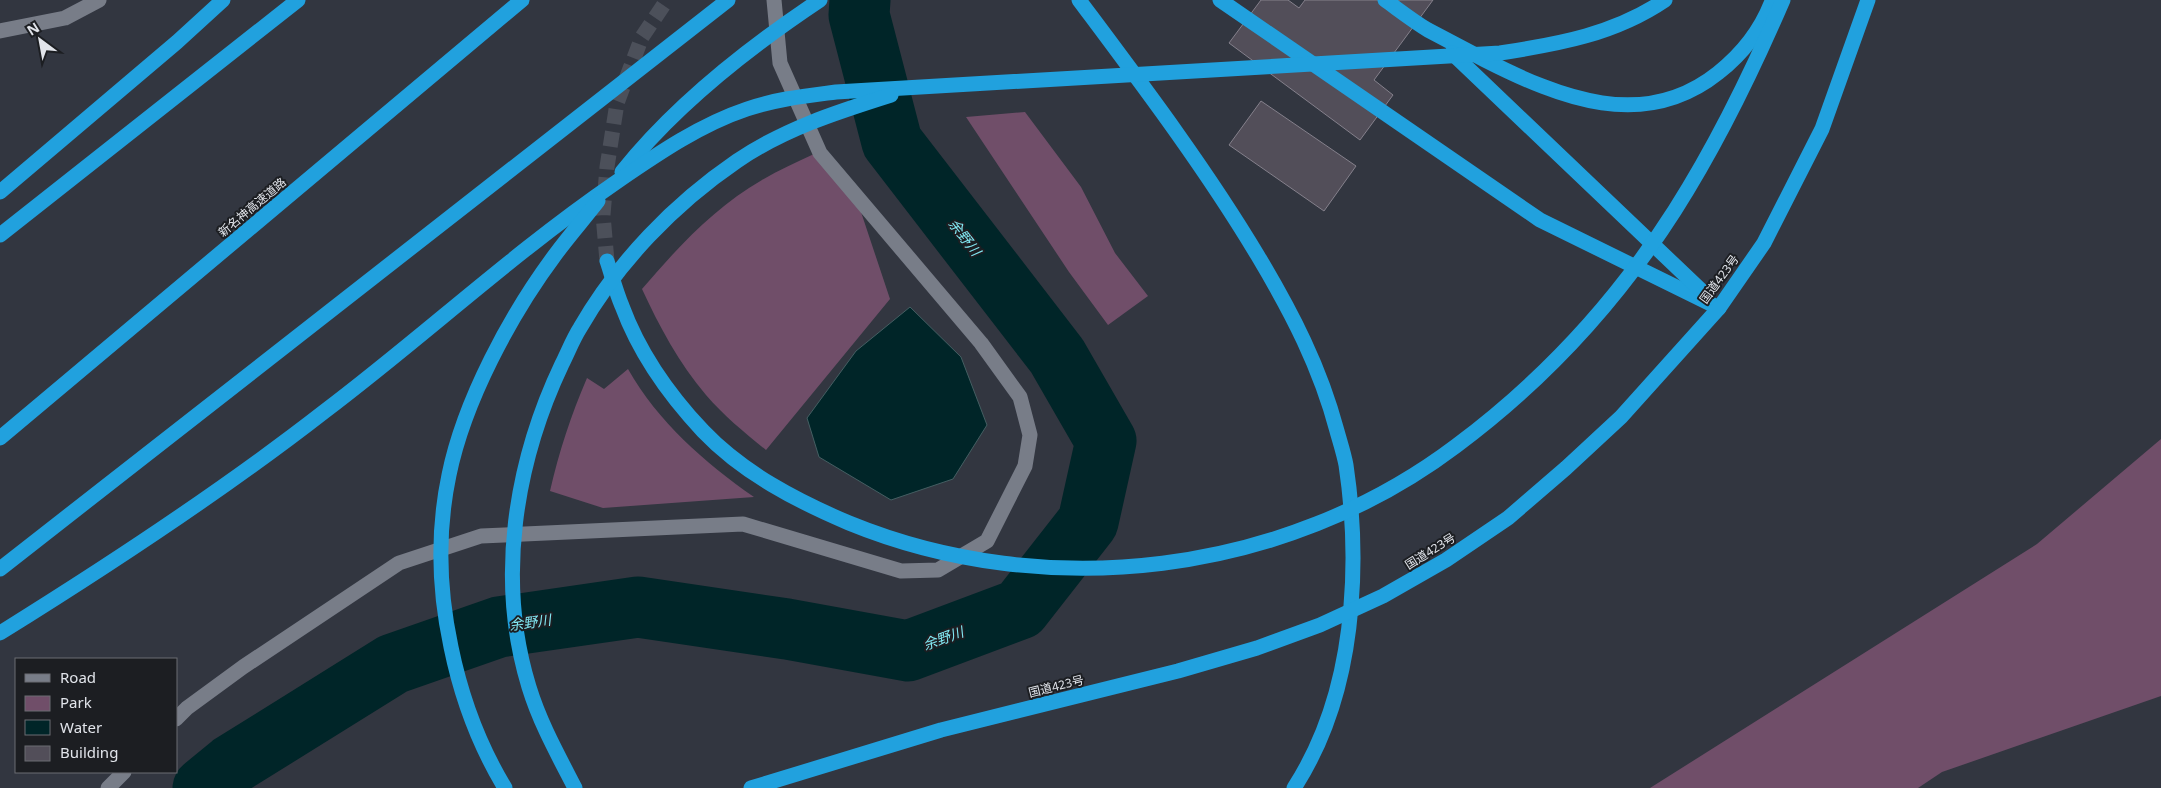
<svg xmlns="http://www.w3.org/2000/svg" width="2161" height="788" viewBox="0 0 2161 788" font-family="'Noto Sans','Noto Sans JP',sans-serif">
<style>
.green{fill:#704e69}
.water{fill:#002528;stroke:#445e62}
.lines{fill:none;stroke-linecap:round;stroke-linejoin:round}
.river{stroke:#002528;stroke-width:61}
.building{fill:#524e59;stroke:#85818c}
.highway-tunnel{stroke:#4c505a;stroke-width:15;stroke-dasharray:15 8;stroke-linecap:butt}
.minor{stroke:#787d88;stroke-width:15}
.highway{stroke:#21a1de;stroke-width:15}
.labels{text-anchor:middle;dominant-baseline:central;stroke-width:4;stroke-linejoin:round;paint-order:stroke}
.street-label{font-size:12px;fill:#e1e4ea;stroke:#1c1e22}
.water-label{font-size:14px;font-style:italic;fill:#83eaf5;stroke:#1c1e22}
</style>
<rect width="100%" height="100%" fill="#323640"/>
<!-- green -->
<g class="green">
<path d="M1025 112 1081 187 1115 253 1148 296 1108 325 1069 272 966 117Z"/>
<path d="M814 154 861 212 890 299 766 450C745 433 724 416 706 395 679 363 659 326 642 289 677 248 715 207 762 180 779 170 797 162 814 154Z"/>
<path d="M628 369C658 422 704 462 754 497L603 508 550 491C559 452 571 415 587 378L604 389Z"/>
<path d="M2161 439V696L1942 772 1918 788H1650L2037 544Z"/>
</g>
<!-- water -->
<path class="water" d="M910 307 961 357 987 425 953 479 891 500 819 457 807 418 856 351Z"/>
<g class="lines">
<!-- river -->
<path class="river" d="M203 788 231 765 393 664 499 627 638 607 787 629 908 651 1020 609 1088 522 1106 441 1057 356 892 142 859 15 860 0"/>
</g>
<!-- building -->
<g class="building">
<path d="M1261 0H1288L1299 8 1305 0H1433L1374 80 1393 95 1360 140 1229 43Z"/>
<path d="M1261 101 1356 166 1324 211 1229 145Z"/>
</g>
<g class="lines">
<!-- highway-tunnel -->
<path class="highway-tunnel" d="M607 261 603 215 607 167 617 103 642 37 667 0"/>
<!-- minor -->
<g class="minor">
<path d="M0 31 65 18 99 0"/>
<path d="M176 719 187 708 243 667 399 563 481 536 743 524 901 571 938 570 987 541 1025 466 1030 435 1020 397 981 343 820 153 780 63 774 0"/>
<path d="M108 788 124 772"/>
</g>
<!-- highway -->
<g class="highway">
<path d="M1079 0C1141 83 1204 166 1258 256 1292 313 1320 367 1337 431 1340 442 1344 454 1346 465 1353 512 1355 559 1351 606 1346 669 1329 734 1294 788"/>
<path d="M1220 0 1540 220 1719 308"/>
<path d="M1385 0C1399 10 1413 21 1428 30 1447 40 1466 50 1485 60 1560 98 1644 132 1718 73 1742 54 1761 30 1772 1"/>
<path d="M1452 53 1707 296"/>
<path d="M622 172C676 104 748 48 820 0"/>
<path d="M0 192 177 42 223 0"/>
<path d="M0 235 298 0"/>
<path d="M607 261C612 276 616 292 622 306 639 352 670 396 703 431 743 473 797 501 849 523 1047 604 1285 575 1456 446 1542 382 1617 301 1675 210 1717 144 1752 72 1783 0"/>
<path d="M0 438 522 0"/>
<path d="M0 569 728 0"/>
<path d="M0 633C111 564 221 492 325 411 423 337 513 253 615 183 656 155 699 125 747 109 776 99 805 96 836 92L1500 53C1559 44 1615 34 1665 0"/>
<path d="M505 788C479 745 461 696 451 647 439 591 437 532 449 475 464 401 511 314 555 255 569 236 584 219 598 201"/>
<path d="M575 788C558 755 540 723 529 687 496 580 515 463 562 364 568 352 573 339 580 328 618 262 674 204 737 161 784 129 837 112 891 95"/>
<path d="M751 788 941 730 1178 671 1257 648 1320 625 1383 596 1446 560 1508 518 1566 468 1621 417 1719 308 1764 243 1822 129 1868 0"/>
</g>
</g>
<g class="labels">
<!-- street labels -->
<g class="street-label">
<text transform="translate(252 207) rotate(-40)">新名神高速道路</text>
<text transform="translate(1719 279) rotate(-54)">国道423号</text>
<text transform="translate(1430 551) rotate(-32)">国道423号</text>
<text transform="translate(1056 686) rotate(-14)">国道423号</text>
</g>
<!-- water labels -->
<g class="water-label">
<text transform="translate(965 237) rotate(52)">余野川</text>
<text transform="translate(530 622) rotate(-8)">余野川</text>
<text transform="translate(943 638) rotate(-20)">余野川</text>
</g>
</g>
<!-- legend -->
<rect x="15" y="658" width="162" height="115" fill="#1c1e22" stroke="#6b6d72"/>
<rect x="25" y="674" width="25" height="8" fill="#787d88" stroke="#6b6d72"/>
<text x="60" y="683" font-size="15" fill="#e1e4ea">Road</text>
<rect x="25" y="696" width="25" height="15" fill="#704e69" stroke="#6b6d72"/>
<text x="60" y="708" font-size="15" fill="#e1e4ea">Park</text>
<rect x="25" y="720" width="25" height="15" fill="#002528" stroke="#6b6d72"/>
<text x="60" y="733" font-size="15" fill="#e1e4ea">Water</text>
<rect x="25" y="746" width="25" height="15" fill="#524e59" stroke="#6b6d72"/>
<text x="60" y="758" font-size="15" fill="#e1e4ea">Building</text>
<!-- north arrow -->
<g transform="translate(40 40) rotate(328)" stroke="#1c1e22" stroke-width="4" paint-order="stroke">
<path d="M0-4L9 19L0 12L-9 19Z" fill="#e1e4ea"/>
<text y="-8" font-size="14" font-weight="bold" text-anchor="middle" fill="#e1e4ea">N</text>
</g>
</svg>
